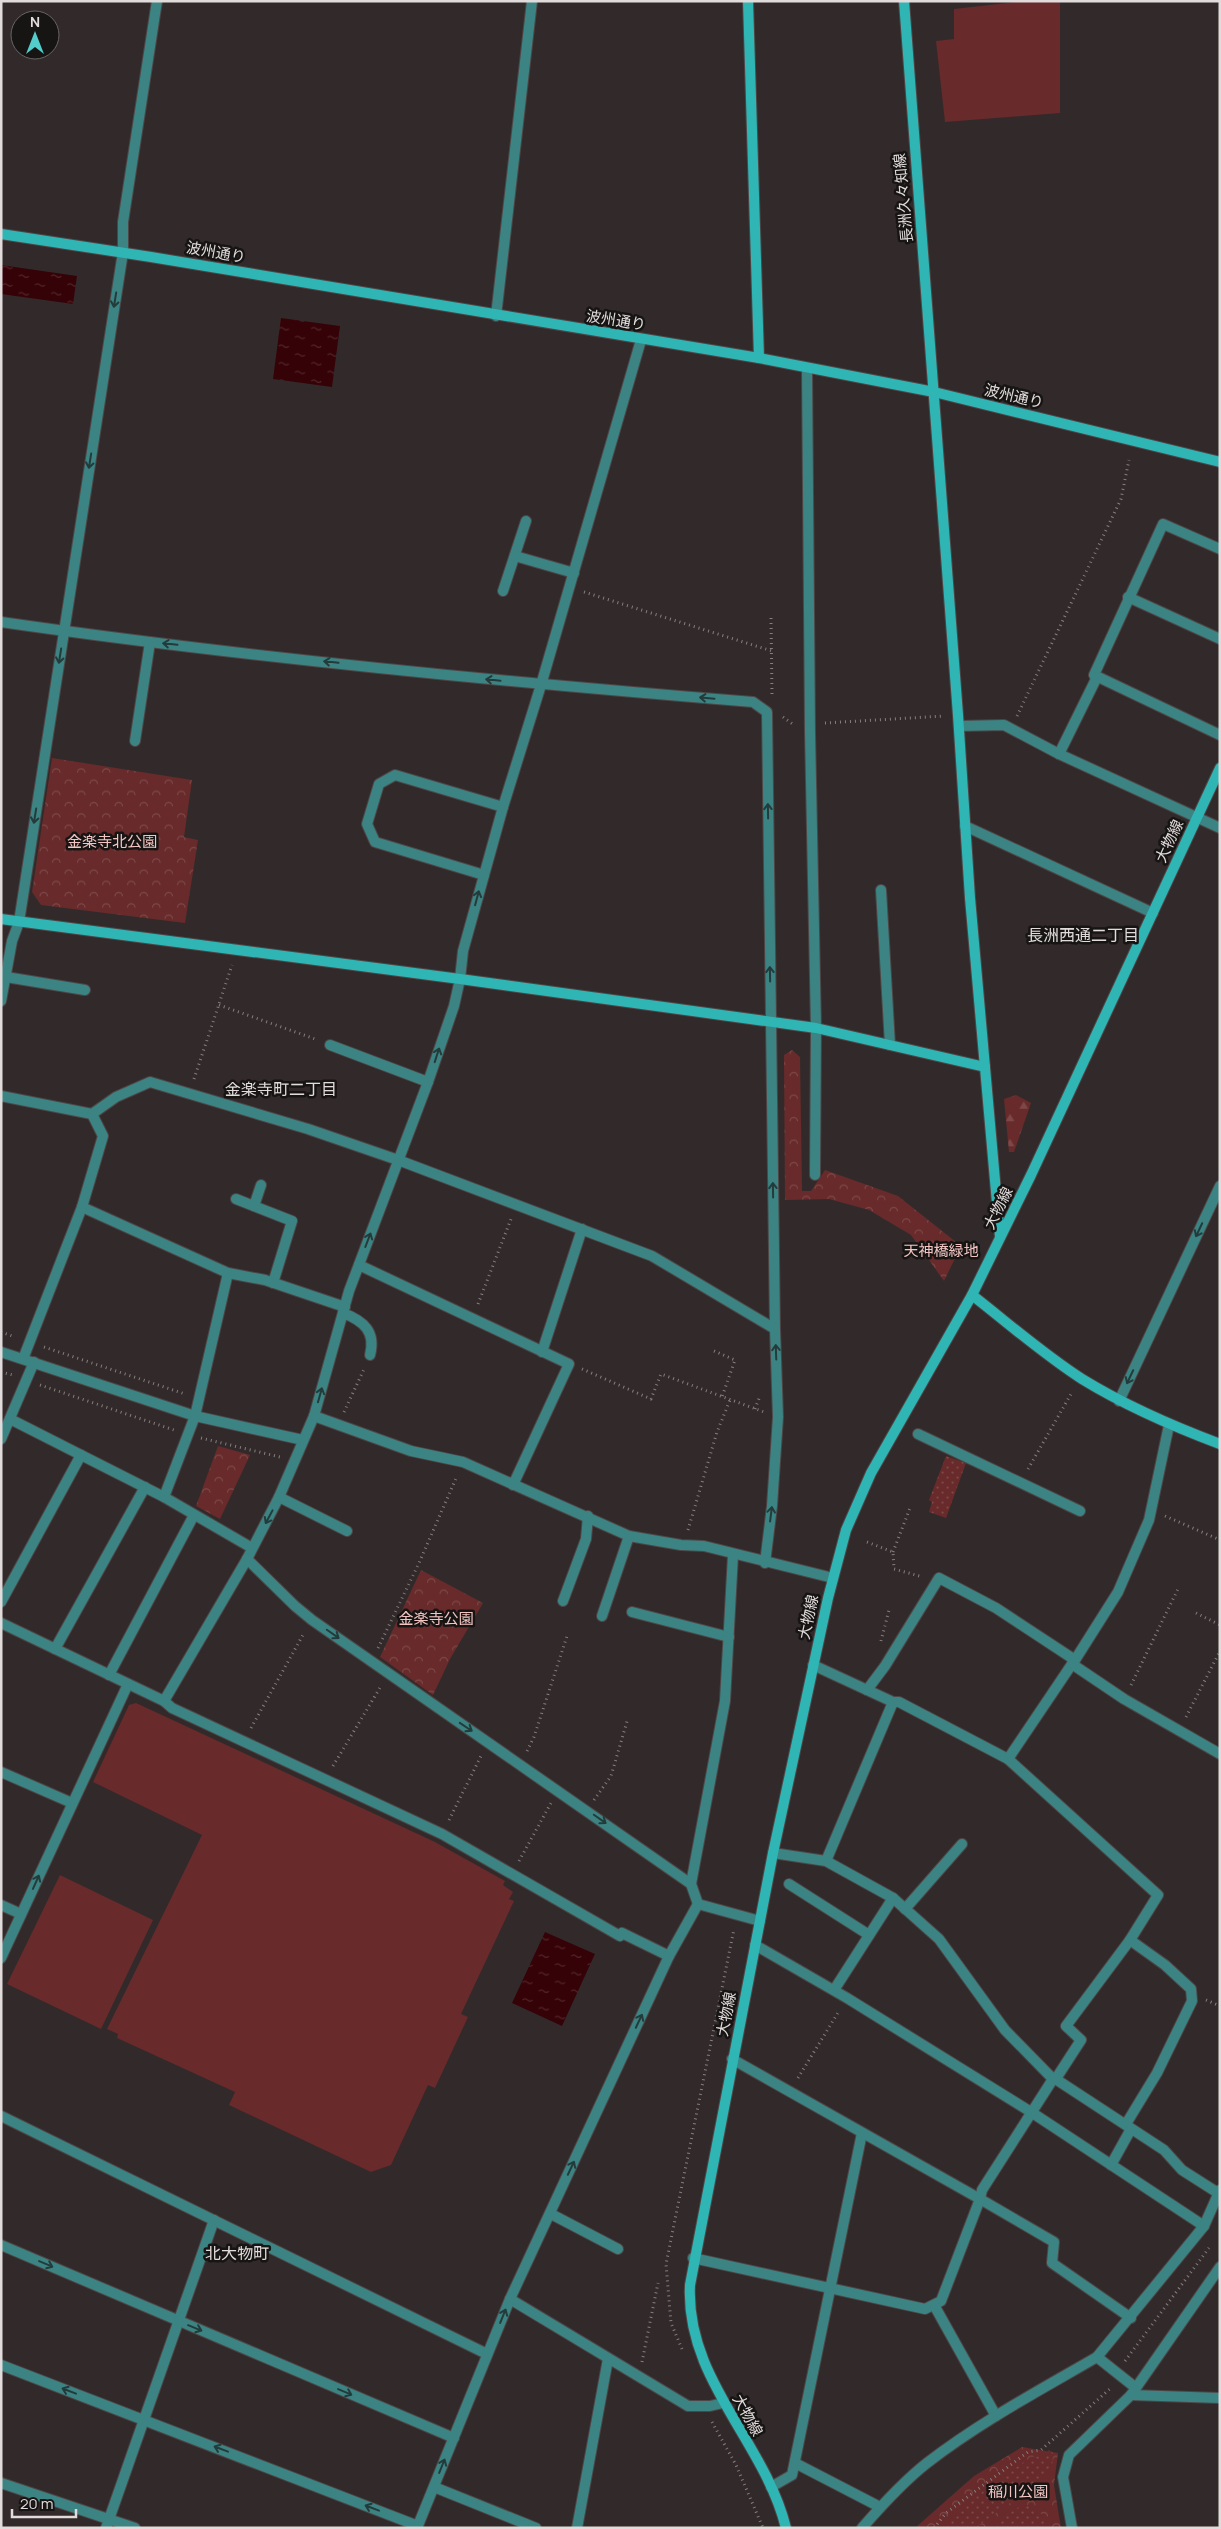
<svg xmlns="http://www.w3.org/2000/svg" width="1221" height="2529" viewBox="0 0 1221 2529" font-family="Manrope,'Noto Sans JP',sans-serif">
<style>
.forest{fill:url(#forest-firs)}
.park{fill:url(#park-crowns)}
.garden{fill:url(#garden-dots)}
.pitch{fill:#682a2a}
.water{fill:url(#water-ripples)}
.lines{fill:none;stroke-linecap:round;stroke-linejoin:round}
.lane-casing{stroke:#4e4646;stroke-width:12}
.street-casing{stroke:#4e4646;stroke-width:12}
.secondary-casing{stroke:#4e4646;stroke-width:12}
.path{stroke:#857f7e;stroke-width:3;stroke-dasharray:1 4;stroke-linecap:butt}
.lane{stroke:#3b8483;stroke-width:10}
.street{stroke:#3b8483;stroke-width:10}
.secondary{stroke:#30b5b5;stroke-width:10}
.oneway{stroke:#243b3b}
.labels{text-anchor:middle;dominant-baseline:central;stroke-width:5;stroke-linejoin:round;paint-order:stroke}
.street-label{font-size:15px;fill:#e1dcdb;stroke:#171414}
.park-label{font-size:15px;fill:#f2c5c2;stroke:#171414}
.neighbourhood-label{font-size:16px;fill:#e1dcdb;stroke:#171414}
</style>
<defs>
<pattern id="forest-firs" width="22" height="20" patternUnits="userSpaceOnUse" patternTransform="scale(1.25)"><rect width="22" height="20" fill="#682a2a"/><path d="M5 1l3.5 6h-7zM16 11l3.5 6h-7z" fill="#7d4848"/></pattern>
<pattern id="park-crowns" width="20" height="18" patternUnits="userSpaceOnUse" patternTransform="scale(1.25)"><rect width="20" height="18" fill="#682a2a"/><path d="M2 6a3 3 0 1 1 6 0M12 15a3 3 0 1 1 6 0" fill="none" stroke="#7d4848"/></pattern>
<pattern id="garden-dots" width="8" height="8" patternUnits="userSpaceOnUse" patternTransform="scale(1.25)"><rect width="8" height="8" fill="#682a2a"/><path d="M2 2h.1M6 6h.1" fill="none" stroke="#7d4848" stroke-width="1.8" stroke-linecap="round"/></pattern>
<pattern id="water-ripples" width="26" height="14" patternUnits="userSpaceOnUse" patternTransform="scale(1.25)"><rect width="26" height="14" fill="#350207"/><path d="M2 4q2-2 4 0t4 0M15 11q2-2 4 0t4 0" fill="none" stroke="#52262b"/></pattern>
</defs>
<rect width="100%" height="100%" fill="#322a2a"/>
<!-- forest -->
<path class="forest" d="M1016 1095 1031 1103 1014 1152H1009L1004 1099Z"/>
<!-- park -->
<g class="park">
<path d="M52 758 192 780 184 837 198 840 185 923 41 905 32 892Z"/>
<path d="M792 1050 800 1057 802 1191H811L825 1170 898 1196 961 1246 944 1281 911 1235 869 1210 829 1199 785 1200 784 1055Z"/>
<path d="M218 1446 250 1455 220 1519 196 1506Z"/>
<path d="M421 1570 483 1603 450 1659 433 1695 380 1657Z"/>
<path d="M1022 2447 1058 2453 1054 2485 1061 2528H915L974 2476Z"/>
</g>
<!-- garden -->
<g class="garden">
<path d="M946 1456 966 1463 946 1518 929 1512 932 1502 929 1500Z"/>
<path d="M1049 2450 1053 2453 1052 2468 1049 2475 975 2528H940L968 2502 1031 2457 1042 2456Z"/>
<path d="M1022 2505C1038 2505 1043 2513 1047 2528H995L1002 2518Z"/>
</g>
<!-- pitch -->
<g class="pitch">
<path d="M1024 1H1060V113L945 122 936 41 954 39V9Z"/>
<path d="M136 1703 435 1842 505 1881 503 1885 513 1892 509 1899 514 1901 461 2014 468 2017 435 2088 428 2085 391 2165 371 2172 229 2105 235 2092 117 2038 118 2034 107 2029 202 1835 93 1782 129 1705Z"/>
<path d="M60 1875 153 1920 101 2029 7 1984Z"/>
</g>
<!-- water -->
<g class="water">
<path d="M1 265 77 276 73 304 1 294Z"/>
<path d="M281 318 340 326 332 387 273 379Z"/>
<path d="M545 1932 595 1954 562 2026 512 2003Z"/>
</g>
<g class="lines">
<defs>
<g id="lane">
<path d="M515 556 574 573"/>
<path d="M503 591 526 521"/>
<path d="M1128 597 1220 639"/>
<path d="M343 1313C364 1321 376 1332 370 1355"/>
<path d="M164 1701 172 1708 442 1834 620 1936 622 1933 669 1956"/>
</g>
<g id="street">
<path d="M496 316 532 1"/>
<path d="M641 340 541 685 503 807 463 951 460 979 454 1006 428 1082 349 1291 314 1416 279 1497 247 1559 295 1606 312 1620 691 1884 698 1904 760 1921"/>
<path d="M807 369 810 732 816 1028 815 1175"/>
<path d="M1220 549 1163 524 1094 675 1220 735"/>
<path d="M1 622C250 658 502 682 753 702L767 712 775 1329 778 1417 772 1506 765 1563"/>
<path d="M959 726 1004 725 1059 754 1220 828"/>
<path d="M135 741 150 642"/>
<path d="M1059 754 1097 677"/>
<path d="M965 826 1153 913"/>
<path d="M484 875 375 842 367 824 379 784 395 775 503 807"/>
<path d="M881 890 890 1045"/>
<path d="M6 977 85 990"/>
<path d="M1 1001 12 941 19 922 123 252V222L157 1"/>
<path d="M330 1045 428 1082"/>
<path d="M1 1096 92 1114 116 1097 150 1082 308 1129 398 1160 652 1256 775 1329"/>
<path d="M236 1199 292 1221 273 1283"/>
<path d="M254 1206 261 1185"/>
<path d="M82 1207 228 1273 265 1280 345 1307"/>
<path d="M359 1265 569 1364 513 1485"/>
<path d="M1 1352 195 1416 303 1440"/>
<path d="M542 1352 582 1229"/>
<path d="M23 1359 82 1207 103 1136 92 1114"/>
<path d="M1119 1401 1220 1186"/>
<path d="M314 1416 411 1451 463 1462 629 1536 681 1545 704 1546 833 1578"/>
<path d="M918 1434 1080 1511"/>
<path d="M1 1439 34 1362"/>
<path d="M81 1455 164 1497 252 1548"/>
<path d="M164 1497 195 1416 228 1273"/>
<path d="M279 1497 347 1531"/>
<path d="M563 1601 586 1539 588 1516"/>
<path d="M1 1602 81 1455 10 1419"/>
<path d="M632 1612 729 1637"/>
<path d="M602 1616 629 1536"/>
<path d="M1 1623 164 1701 247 1559"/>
<path d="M55 1649 145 1487"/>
<path d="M1075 1660 1118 1592 1149 1520 1169 1425"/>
<path d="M813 1665 893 1702H899L1008 1759 1158 1895 1130 1940 1066 2026 1081 2040 1057 2077 1053 2079"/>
<path d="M109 1675 194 1515"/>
<path d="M867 1690 885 1666 939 1578 996 1608 1075 1660 1072 1664 1124 1699 1220 1754"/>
<path d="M1008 1759 1072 1664"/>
<path d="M1 1772 72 1803"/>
<path d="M773 1853 826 1861 893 1898 939 1939 1005 2030 1053 2079 982 2190 980 2199 1054 2242 1052 2263 1131 2318"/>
<path d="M826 1861 893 1702"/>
<path d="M691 1884 725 1701 733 1555"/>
<path d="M789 1884 869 1935"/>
<path d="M1 1905 21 1914"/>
<path d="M905 1909 962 1844"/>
<path d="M755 1945 847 1998 1031 2112 1204 2226"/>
<path d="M1 1958 128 1684"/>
<path d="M834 1990 893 1898"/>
<path d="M1054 2078 1164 2150 1182 2170 1218 2193"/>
<path d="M1 2116 487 2354"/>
<path d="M1126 2124 1157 2073 1192 2001 1191 1989 1165 1965 1130 1940"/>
<path d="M1111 2165 1131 2129"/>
<path d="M551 2214 618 2249"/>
<path d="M1 2245 454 2438"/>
<path d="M693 2258 925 2309 941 2301 980 2199 732 2059"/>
<path d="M510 2299 688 2406H710L723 2403"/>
<path d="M934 2305 996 2416"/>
<path d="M1097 2357 1204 2226 1220 2190"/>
<path d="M1 2365 418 2526"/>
<path d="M1131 2395 1220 2398"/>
<path d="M795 2463 880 2507"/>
<path d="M1 2483 135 2528"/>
<path d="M434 2487 536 2528"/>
<path d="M771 2487 792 2475 862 2133"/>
<path d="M106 2528 214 2220"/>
<path d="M417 2528 510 2299 669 1956 698 1904"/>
<path d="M577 2528 608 2359"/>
<path d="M862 2528C882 2505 904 2481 927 2463 980 2422 1040 2390 1097 2357L1136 2388"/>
<path d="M1072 2528 1063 2477 1069 2455 1131 2395 1220 2267"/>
</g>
<g id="secondary">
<path d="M748 1 759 358"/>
<path d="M904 1 958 715 970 898 1000 1237"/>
<path d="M1 234 151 257 759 358 934 392 1220 462"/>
<path d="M1 919 460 979 816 1028 985 1067"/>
<path d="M972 1295C1008 1323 1043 1354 1082 1379 1126 1406 1172 1426 1220 1444"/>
<path d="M786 2528C765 2442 685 2379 690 2285L773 1853 828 1598 846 1530 871 1473 972 1295 1031 1175 1220 768"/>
</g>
</defs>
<!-- lane casing -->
<use href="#lane" class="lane-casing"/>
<!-- street casing -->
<use href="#street" class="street-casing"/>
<!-- secondary casing -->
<use href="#secondary" class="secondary-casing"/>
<!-- path -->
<g class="path">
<path d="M584 592 772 651"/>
<path d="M771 618 772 696"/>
<path d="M1017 716 1121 499 1129 460"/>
<path d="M783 717 794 725"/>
<path d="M825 723 944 716"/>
<path d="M219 1005 318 1040"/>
<path d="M194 1079 232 965"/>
<path d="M478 1304 511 1219"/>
<path d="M1 1332 15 1337"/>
<path d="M44 1347 185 1394"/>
<path d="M714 1351 735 1360 722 1397"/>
<path d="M582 1369 651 1399 661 1374 764 1412"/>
<path d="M1 1372 13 1375"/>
<path d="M40 1385 174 1430"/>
<path d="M755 1409 760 1396"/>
<path d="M344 1412 365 1367"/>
<path d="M201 1438 280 1457"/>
<path d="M1028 1469 1071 1394"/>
<path d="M1165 1516 1220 1540"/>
<path d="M688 1530 717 1432 730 1400"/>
<path d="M867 1542 893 1552 894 1569 923 1577"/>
<path d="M893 1552 910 1508"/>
<path d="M1196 1613 1220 1625"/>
<path d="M881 1641 889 1610"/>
<path d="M378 1648 419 1563 457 1476"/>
<path d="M1131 1685 1178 1589"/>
<path d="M1186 1717 1220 1651"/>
<path d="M251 1728 304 1633"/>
<path d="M527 1751 534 1737 567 1636"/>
<path d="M333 1766 381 1686"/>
<path d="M594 1800 611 1776 628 1718"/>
<path d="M449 1820 481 1756"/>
<path d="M519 1861 551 1803"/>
<path d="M1206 2000 1220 2006"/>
<path d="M798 2078 839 2011"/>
<path d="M682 2349 671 2323 666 2264 734 1929"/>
<path d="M1125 2361 1209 2248"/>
<path d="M642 2362 658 2283"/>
<path d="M712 2422 736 2465 763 2528"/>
<path d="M934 2528 946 2513 1028 2452 1041 2450 1112 2387"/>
</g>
<!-- lane -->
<use href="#lane" class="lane"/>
<!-- street -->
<use href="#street" class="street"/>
<!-- secondary -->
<use href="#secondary" class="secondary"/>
</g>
<!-- one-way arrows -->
<defs><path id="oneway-shaft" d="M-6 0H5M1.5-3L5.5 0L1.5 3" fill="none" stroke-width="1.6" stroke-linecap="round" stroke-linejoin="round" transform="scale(1.25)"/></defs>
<g class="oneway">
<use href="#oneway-shaft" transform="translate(115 300) rotate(99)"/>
<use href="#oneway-shaft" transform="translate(90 461) rotate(99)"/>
<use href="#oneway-shaft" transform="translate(170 644) rotate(-174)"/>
<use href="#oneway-shaft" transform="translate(60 656) rotate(99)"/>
<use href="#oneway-shaft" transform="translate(331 662) rotate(-174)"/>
<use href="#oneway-shaft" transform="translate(493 680) rotate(-174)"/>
<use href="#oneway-shaft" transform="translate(707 698) rotate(-175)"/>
<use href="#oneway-shaft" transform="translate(768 811) rotate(-91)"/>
<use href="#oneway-shaft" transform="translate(35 816) rotate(99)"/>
<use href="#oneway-shaft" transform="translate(477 898) rotate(-75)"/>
<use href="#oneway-shaft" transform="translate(770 974) rotate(-91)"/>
<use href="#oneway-shaft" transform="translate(437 1055) rotate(-72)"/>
<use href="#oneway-shaft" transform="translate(773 1190) rotate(-91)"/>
<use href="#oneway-shaft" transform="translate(1199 1230) rotate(115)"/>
<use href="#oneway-shaft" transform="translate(368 1240) rotate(-69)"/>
<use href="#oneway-shaft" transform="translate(776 1352) rotate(-92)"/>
<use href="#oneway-shaft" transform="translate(1130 1377) rotate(115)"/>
<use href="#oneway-shaft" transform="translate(320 1395) rotate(-74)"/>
<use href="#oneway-shaft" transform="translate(771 1514) rotate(-83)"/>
<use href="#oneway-shaft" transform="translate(269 1517) rotate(118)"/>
<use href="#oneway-shaft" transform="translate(333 1634) rotate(35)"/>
<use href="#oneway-shaft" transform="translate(466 1727) rotate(34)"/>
<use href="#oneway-shaft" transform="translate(600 1819) rotate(35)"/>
<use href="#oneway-shaft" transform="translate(36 1882) rotate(-66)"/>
<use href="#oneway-shaft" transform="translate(639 2021) rotate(-65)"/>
<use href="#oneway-shaft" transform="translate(571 2168) rotate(-65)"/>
<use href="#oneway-shaft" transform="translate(46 2264) rotate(23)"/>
<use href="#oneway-shaft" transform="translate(503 2316) rotate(-68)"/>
<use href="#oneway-shaft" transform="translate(195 2328) rotate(22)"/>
<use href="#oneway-shaft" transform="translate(69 2391) rotate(-159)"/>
<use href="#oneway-shaft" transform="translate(345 2392) rotate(23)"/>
<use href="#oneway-shaft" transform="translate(221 2449) rotate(-159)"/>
<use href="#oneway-shaft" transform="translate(442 2466) rotate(-68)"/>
<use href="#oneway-shaft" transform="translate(372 2508) rotate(-159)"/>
</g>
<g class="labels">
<!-- street labels -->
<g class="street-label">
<text transform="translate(903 198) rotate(-95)">長洲久々知線</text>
<text transform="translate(216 252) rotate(10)">波州通り</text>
<text transform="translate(616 320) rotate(9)">波州通り</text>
<text transform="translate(1014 396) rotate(13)">波州通り</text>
<text transform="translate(1169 841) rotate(-65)">大物線</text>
<text transform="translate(998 1208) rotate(-63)">大物線</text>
<text transform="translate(808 1617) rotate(-78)">大物線</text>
<text transform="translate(726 2014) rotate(-79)">大物線</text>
<text transform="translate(748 2415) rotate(61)">大物線</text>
</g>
<!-- park labels -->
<g class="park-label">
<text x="112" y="841">金楽寺北公園</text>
<text x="941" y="1250">天神橋緑地</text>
<text x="436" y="1618">金楽寺公園</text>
<text x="1018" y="2491">稲川公園</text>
</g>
<!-- neighbourhood labels -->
<g class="neighbourhood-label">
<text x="1083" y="935">長洲西通二丁目</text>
<text x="281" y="1089">金楽寺町二丁目</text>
<text x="237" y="2253">北大物町</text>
</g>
</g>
<!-- border -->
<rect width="1221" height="2529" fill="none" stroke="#e1dcdb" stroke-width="5"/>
<!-- north arrow -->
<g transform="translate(35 35)"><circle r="24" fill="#171414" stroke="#686464"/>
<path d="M0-4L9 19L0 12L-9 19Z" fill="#52cdcc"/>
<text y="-8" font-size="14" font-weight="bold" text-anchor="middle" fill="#e1dcdb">N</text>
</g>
<!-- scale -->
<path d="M12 2509v8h64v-8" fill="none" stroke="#e1dcdb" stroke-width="2.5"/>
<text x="20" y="2509" font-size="15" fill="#e1dcdb" stroke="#171414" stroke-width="4" paint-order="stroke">20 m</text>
</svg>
